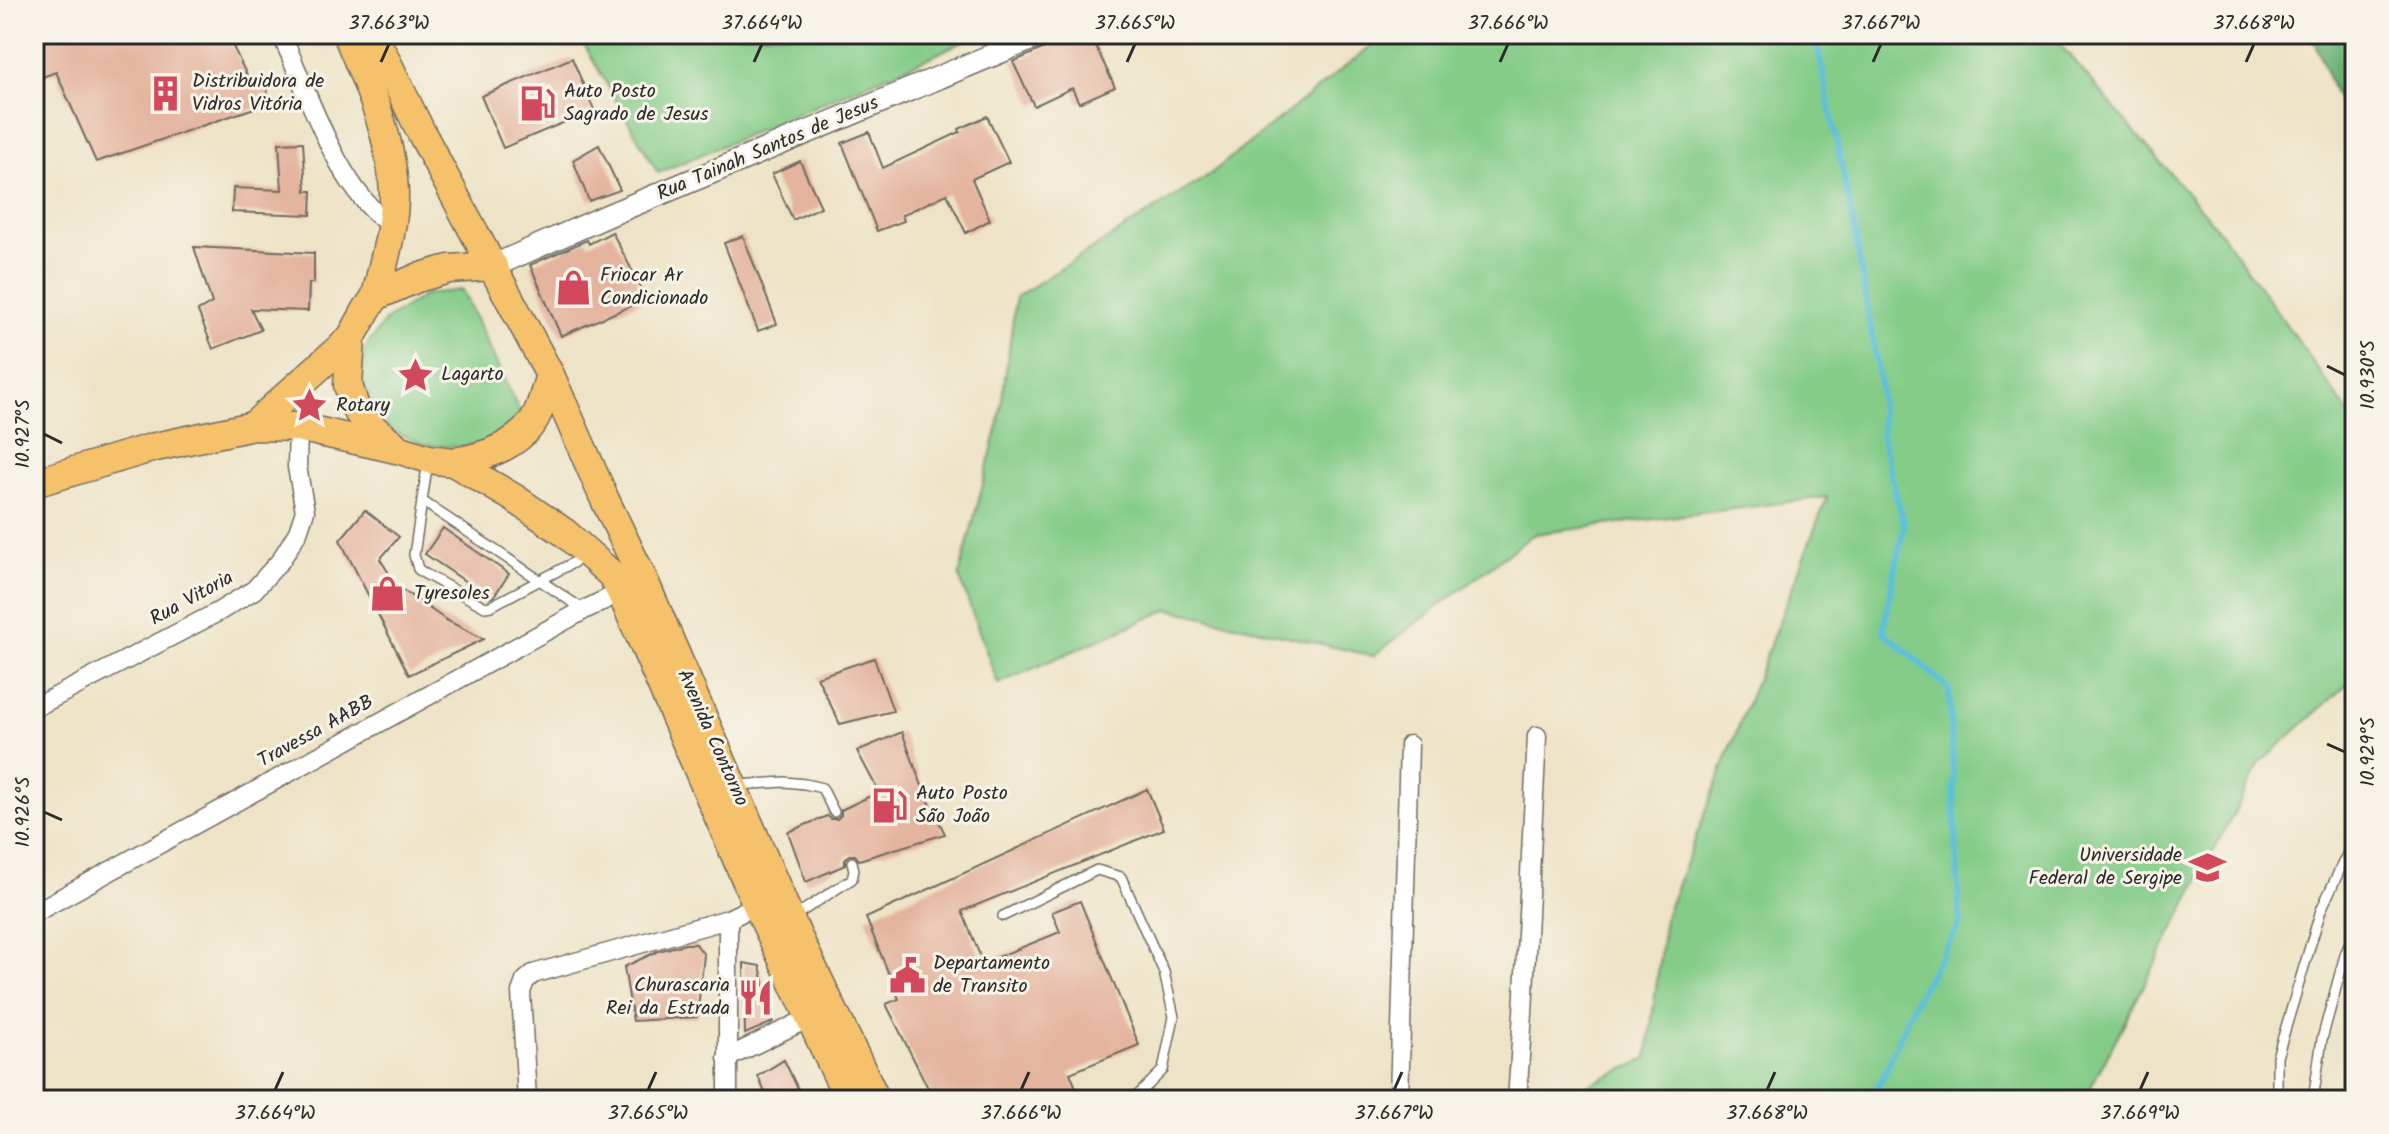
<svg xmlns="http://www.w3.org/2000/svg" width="2389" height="1134" viewBox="0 0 2389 1134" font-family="Kalam,sans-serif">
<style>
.green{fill:#84cc88;stroke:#587c5a;stroke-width:2}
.forest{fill:#6bb074;stroke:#4b6e50;stroke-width:2}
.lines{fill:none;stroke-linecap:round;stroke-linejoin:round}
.stream{stroke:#5cc0da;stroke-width:6}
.building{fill:#e4b49e}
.service-casing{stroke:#6f6b61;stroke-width:12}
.minor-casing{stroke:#6f6b61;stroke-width:21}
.tertiary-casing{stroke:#6f6b61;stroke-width:25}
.primary-casing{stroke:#6f6b61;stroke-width:31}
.service{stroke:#fff;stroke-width:9}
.minor{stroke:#fff;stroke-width:18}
.tertiary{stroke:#fff;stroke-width:22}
.primary{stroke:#f5c16b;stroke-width:28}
.ticks{fill:none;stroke:#2b2b2b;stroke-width:3}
.labels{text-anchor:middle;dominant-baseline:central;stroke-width:6;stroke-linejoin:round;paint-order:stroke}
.poi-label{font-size:20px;fill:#2b2b2b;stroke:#f7f3e8;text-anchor:start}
.street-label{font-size:20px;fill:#2b2b2b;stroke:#f7f3e8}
.neatline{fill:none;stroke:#2b2b2b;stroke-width:3}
.ticks-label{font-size:20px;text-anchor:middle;fill:#2b2b2b}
</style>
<rect width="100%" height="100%" fill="#f7f3e8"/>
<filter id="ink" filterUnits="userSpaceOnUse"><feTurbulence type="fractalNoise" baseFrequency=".0125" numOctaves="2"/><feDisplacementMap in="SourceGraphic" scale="16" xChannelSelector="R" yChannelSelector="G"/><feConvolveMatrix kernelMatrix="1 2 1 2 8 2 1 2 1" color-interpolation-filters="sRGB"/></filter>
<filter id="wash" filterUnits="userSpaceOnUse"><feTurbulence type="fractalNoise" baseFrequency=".006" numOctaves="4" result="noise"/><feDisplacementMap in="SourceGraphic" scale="32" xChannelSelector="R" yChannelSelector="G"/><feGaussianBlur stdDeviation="1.8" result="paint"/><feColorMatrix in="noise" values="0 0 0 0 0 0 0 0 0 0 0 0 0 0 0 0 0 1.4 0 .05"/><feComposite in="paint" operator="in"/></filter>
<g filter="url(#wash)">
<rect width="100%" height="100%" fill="#eee3c6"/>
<!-- green -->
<g class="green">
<path d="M578 34H977L937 54 658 173Z"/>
<path d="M1386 34H2051L2223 235 2355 422V677L2260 763 2084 1100H1554L1647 1059 1665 917 1827 497 1534 534 1373 656 1169 609 998 684 959 576 999 422 1016 297 1209 175Z"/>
<path d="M462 290 522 417 482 443 456 447 425 445 392 431 373 406 363 381V351L385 321 426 294Z"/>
</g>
<!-- forest -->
<path class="forest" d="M2311 34H2355V144Z"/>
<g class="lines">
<!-- stream -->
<path class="stream" d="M1815 34 1854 228 1880 383 1882 439 1904 525 1883 631 1949 689 1960 924 1916 998 1883 1077 1871 1100"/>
</g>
<g id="blocks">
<!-- building -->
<g class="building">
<path d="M34 34H227L251 84 266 82 269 103 96 162 56 72 34 80Z"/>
<path d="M1076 34H1090L1115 87 1079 103 1072 88 1034 106 1013 62Z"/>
<path d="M572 58 594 110 503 148 481 96Z"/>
<path d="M987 116 1009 162 972 179 990 220 966 233 947 194 902 215 904 221 877 231 842 143 869 132 883 168 960 132 959 129Z"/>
<path d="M303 142 306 191H312L311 215 232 212 233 188 282 190 279 143Z"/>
<path d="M599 145 620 190 589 201 573 160Z"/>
<path d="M800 161 821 207 793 220 772 174Z"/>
<path d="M612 232 647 299 561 336 530 265 587 240 589 244Z"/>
<path d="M743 236 777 324 758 331 724 243Z"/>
<path d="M194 247 314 253V283H309L308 311 251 309 261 330 213 349 198 311 212 303Z"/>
<path d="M365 510 399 537 380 559 397 586 446 620 484 639 409 675 340 540Z"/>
<path d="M443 528 509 574 494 596 490 598 425 554Z"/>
<path d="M874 658 893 711 840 724 817 677Z"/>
<path d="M902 732 924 791 945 834 859 860 855 855H849L845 859V865L806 882 788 832 827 816 831 819H837L841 815V810L879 792 857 751Z"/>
<path d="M1147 789 1164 829 962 911 983 963 1060 932 1052 912 1080 901 1139 1045 1070 1073 1081 1100H934L886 1004 899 999 866 918Z"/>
<path d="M685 944H696L704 955 697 1017 633 1021 624 967 658 951Z"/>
<path d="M744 963 760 966 773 1022 745 1034Z"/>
<path d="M784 1060 800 1093 787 1100H768L758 1076Z"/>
</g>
</g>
</g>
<g filter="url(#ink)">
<use href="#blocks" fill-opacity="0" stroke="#6f6b61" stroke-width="2"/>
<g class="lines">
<defs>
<g id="service">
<path d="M428 461 414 555 418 569 425 574 485 607 491 606 586 556"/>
<path d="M422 501 584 610"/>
<path d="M737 785 785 782 805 784 822 788 834 812"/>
<path d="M1003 916 1097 870 1121 877 1164 972 1174 1017 1163 1070 1133 1100"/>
<path d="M793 917 852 879 854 870 852 862"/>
<path d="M2277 1100V1057L2321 910 2355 837"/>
<path d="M2313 1100 2322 1039 2345 955 2355 930"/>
</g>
<g id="minor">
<path d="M281 34C308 91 337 190 391 225"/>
<path d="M34 708 218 612 254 590 281 560 298 532 305 511 297 467 298 427"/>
<path d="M34 913 584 610 621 592"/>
<path d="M727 1058 811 1017"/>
<path d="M527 1100 521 992 525 981 533 974 728 919"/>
<path d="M728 1100V919L757 905"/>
<path d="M1399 1100 1409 745"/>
<path d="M1517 1100 1523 1013 1537 736"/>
</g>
<path id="tertiary" d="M493 266 609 215 1043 34"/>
<g id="primary">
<path d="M347 34C368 84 392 137 394 193 395 226 383 263 376 296"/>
<path d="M373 34 422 134 550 375 605 500 644 581 796 933 876 1100"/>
<path d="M253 426 351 338"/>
<path d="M393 444 365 422 355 407 348 385 351 338 367 309 376 296 417 278 449 269 493 266"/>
<path d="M453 462C485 458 525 443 538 412 543 401 546 387 550 375"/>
<path d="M34 483 151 448 253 426 298 427 401 450 429 459 453 462 514 498 565 533 612 575 621 592 757 905 849 1100"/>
</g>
</defs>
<!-- service casing -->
<use href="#service" class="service-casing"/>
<!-- minor casing -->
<use href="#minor" class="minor-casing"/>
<!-- tertiary casing -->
<use href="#tertiary" class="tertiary-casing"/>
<!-- primary casing -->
<use href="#primary" class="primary-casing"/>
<!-- service -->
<use href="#service" class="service"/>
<!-- minor -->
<use href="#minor" class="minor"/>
<!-- tertiary -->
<use href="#tertiary" class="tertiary"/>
<!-- primary -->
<use href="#primary" class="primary"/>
</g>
</g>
<!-- ticks -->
<path class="ticks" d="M381 62 389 44M754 62 762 44M1127 62 1135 44M1500 62 1508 44M1873 62 1881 44M2246 62 2254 44M2327 366 2345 375M44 434 62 443M2327 744 2345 752M44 812 62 820M275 1090 283 1072M648 1090 656 1072M1021 1090 1029 1072M1394 1090 1402 1072M1767 1090 1775 1072M2140 1090 2148 1072"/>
<!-- icons -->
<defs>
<symbol id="building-bare" viewBox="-9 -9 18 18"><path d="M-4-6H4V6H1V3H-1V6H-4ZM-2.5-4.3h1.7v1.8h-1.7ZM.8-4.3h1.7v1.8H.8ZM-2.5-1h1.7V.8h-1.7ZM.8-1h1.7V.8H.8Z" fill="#d1495b" stroke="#f7f3e8" stroke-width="2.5" paint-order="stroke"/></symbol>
<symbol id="fuel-bare" viewBox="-9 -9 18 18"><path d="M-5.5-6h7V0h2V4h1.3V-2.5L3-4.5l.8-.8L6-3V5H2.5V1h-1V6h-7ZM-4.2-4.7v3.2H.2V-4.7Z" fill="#d1495b" stroke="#f7f3e8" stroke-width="2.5" paint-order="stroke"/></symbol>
<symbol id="shop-bare" viewBox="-9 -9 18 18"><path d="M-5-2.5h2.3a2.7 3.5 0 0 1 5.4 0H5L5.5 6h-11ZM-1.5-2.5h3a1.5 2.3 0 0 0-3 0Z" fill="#d1495b" stroke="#f7f3e8" stroke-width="2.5" paint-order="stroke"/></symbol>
<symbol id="sight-bare" viewBox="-9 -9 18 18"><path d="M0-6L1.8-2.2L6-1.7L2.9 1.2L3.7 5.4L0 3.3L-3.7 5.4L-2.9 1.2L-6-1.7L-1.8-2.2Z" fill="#d1495b" stroke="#f7f3e8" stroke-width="2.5" paint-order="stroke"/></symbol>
<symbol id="university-bare" viewBox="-9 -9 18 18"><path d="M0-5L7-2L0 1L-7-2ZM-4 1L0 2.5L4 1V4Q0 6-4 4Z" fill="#d1495b" stroke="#f7f3e8" stroke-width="2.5" paint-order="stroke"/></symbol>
<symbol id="civic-bare" viewBox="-9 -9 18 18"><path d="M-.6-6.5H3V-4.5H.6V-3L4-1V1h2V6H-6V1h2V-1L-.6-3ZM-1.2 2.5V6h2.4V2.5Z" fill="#d1495b" stroke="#f7f3e8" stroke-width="2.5" paint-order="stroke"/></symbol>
<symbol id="restaurant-bare" viewBox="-9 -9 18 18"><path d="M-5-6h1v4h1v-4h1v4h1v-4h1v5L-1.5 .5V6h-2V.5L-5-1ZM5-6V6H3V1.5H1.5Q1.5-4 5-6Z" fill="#d1495b" stroke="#f7f3e8" stroke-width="2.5" paint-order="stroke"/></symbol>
</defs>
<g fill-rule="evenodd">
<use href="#building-bare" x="140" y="68" width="51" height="51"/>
<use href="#fuel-bare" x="512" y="78" width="51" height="51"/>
<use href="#shop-bare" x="548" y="262" width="51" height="51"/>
<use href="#sight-bare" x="390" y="350" width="51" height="51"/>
<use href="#sight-bare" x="284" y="380" width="51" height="51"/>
<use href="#shop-bare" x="362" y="568" width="51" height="51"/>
<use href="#fuel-bare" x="864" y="780" width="51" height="51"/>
<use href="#university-bare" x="2182" y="842" width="51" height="51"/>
<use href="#civic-bare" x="882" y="950" width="51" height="51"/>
<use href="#restaurant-bare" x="730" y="972" width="51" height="51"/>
</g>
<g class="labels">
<!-- poi labels -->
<g class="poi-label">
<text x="192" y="82">Distribuidora de<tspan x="192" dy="23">Vidros Vitória</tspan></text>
<text x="564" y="92">Auto Posto<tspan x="564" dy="23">Sagrado de Jesus</tspan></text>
<text x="600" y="276">Friocar Ar<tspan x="600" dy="23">Condicionado</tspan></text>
<text x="441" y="375">Lagarto</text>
<text x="336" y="406">Rotary</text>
<text x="414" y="594">Tyresoles</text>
<text x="916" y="794">Auto Posto<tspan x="916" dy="23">São João</tspan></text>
<text x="2182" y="856" text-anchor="end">Universidade<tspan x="2182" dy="23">Federal de Sergipe</tspan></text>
<text x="933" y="964">Departamento<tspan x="933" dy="23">de Transito</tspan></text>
<text x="730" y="986" text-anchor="end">Churascaria<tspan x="730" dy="23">Rei da Estrada</tspan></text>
</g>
<!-- street labels -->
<g class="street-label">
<text transform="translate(768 149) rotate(-23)">Rua Tainah Santos de Jesus</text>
<text transform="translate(192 599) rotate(-29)">Rua Vitoria</text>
<text transform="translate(316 732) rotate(-29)">Travessa AABB</text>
<text transform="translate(712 738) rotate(66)">Avenida Contorno</text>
</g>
</g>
<!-- margin -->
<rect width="2389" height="1134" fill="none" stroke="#f7f3e8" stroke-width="88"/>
<rect x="44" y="44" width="2301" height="1046" class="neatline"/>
<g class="ticks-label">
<text x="389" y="29">37.663°W</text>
<text x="762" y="29">37.664°W</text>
<text x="1135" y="29">37.665°W</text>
<text x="1508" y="29">37.666°W</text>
<text x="1881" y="29">37.667°W</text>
<text x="2254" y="29">37.668°W</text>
<text transform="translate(2367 375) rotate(-90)" y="7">10.930°S</text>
<text transform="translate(22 434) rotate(-90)" y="7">10.927°S</text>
<text transform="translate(2367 752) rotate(-90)" y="7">10.929°S</text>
<text transform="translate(22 812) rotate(-90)" y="7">10.926°S</text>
<text x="275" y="1119">37.664°W</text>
<text x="648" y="1119">37.665°W</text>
<text x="1021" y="1119">37.666°W</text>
<text x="1394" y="1119">37.667°W</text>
<text x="1767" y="1119">37.668°W</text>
<text x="2140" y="1119">37.669°W</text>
</g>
</svg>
